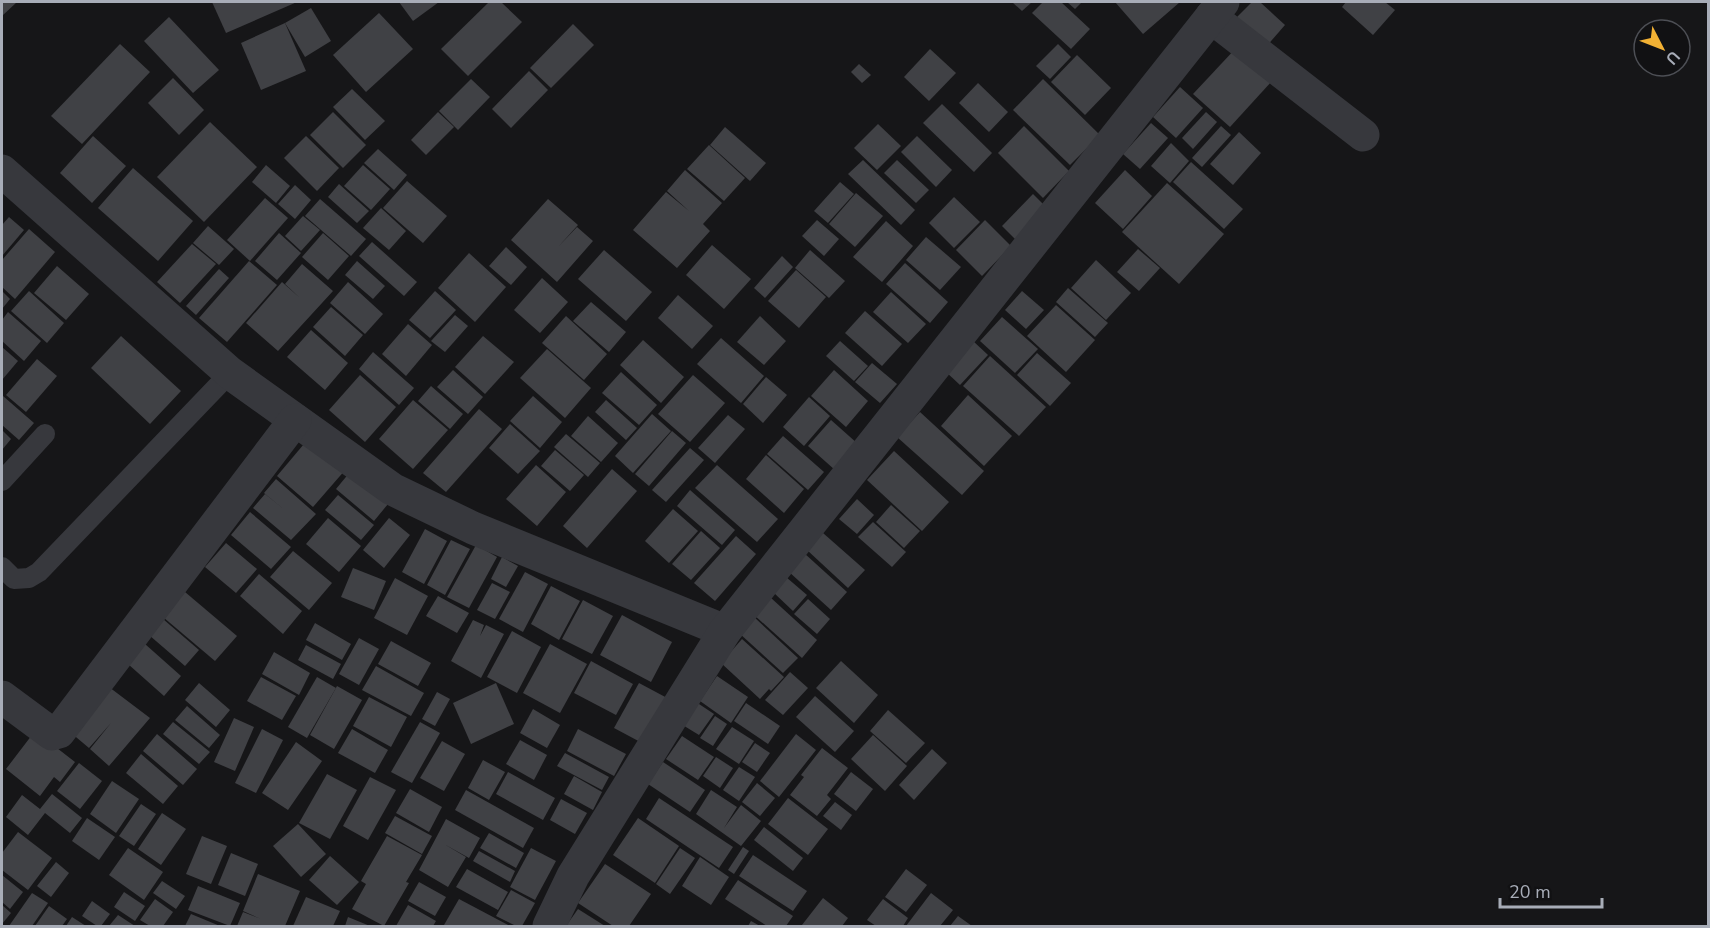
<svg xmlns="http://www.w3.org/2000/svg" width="1710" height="928" viewBox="0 0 1710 928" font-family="'Nunito Sans',sans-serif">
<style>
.building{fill:#404145}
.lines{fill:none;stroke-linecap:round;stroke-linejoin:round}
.lane{stroke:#37383d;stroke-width:20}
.street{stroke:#37383d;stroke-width:33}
</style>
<rect width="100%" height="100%" fill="#161618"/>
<!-- building -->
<g class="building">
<path d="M2 2H17L2 16Z"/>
<path d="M212 2H297L226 33Z"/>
<path d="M399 2H439L413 21Z"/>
<path d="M489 2H501L522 22 468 76 441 49Z"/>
<path d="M1012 2H1032L1022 11Z"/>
<path d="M1043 2H1061L1090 29 1071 49 1032 13Z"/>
<path d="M1067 2H1082L1075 9Z"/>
<path d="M1115 2H1180L1143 34Z"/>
<path d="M1252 2H1260L1285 25 1265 48 1234 20Z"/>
<path d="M1346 2H1385L1395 10 1373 35 1342 7Z"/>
<path d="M311 8 331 41 305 57 285 23Z"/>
<path d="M379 13 413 49 366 92 333 55Z"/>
<path d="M169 17 219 70 193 93 144 41Z"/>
<path d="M285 23 306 71 261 90 241 43Z"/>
<path d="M573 24 594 45 551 88 530 68Z"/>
<path d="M120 44 150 72 82 144 51 116Z"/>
<path d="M1058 44 1071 57 1050 79 1036 66Z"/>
<path d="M1237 47 1273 80 1230 127 1193 94Z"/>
<path d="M930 49 956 73 929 101 904 77Z"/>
<path d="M1077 55 1111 88 1085 115 1051 82Z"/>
<path d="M859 64 871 75 862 83 851 72Z"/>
<path d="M529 71 548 90 511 128 492 109Z"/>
<path d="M173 78 204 110 179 135 148 103Z"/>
<path d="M471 79 490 97 458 130 439 111Z"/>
<path d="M1043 79 1100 135 1070 165 1013 110Z"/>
<path d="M978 83 1008 112 989 132 959 103Z"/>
<path d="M1180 87 1203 108 1176 138 1153 117Z"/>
<path d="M352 89 385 121 365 140 333 107Z"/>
<path d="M942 104 992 153 974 172 923 123Z"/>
<path d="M333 112 366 145 343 168 310 135Z"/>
<path d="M438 112 454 127 426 155 411 140Z"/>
<path d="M1206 112 1217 122 1193 149 1182 138Z"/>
<path d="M210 122 257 167 204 222 157 177Z"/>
<path d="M1151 123 1168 138 1140 169 1123 154Z"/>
<path d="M878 124 901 146 877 170 854 148Z"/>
<path d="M1024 126 1069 171 1043 198 998 153Z"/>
<path d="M1221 126 1231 135 1202 167 1192 158Z"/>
<path d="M725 127 766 163 750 181 710 145Z"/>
<path d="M1239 132 1261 153 1233 185 1210 164Z"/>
<path d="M93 136 126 166 92 203 60 173Z"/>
<path d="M306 136 339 168 317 191 284 158Z"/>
<path d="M917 136 952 170 936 187 901 152Z"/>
<path d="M1171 143 1189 161 1170 183 1151 166Z"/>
<path d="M709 145 745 178 724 201 687 169Z"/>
<path d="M378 149 407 175 394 190 364 163Z"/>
<path d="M863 160 915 210 901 225 848 174Z"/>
<path d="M897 160 929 190 916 203 884 173Z"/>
<path d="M1191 162 1243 209 1224 229 1173 182Z"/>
<path d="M266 165 290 186 276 203 252 182Z"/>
<path d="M363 165 390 189 371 210 344 186Z"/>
<path d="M133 168 193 221 158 261 98 208Z"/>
<path d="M685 170 722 203 703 224 710 231 677 268 633 230 666 192 689 211 667 191Z"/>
<path d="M1125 170 1152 196 1123 229 1095 203Z"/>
<path d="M407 181 447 216 423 243 383 208Z"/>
<path d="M840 182 854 194 828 223 814 211Z"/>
<path d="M1167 183 1224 234 1179 284 1122 232Z"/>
<path d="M339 184 369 211 357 223 328 197Z"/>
<path d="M295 185 311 200 295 219 278 204Z"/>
<path d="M856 193 883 216 855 247 829 224Z"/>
<path d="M1033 194 1046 207 1015 239 1002 226Z"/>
<path d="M954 197 980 222 954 248 929 223Z"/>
<path d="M265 198 288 218 250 261 227 240Z"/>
<path d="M320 199 366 239 351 256 305 216Z"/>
<path d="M548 199 578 225 558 247 577 227 593 241 557 282 511 240Z"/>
<path d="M381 208 406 231 389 250 363 228Z"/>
<path d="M303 216 320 230 301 251 285 236Z"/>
<path d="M9 217 24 230 2 256V225Z"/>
<path d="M817 220 839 239 824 256 802 236Z"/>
<path d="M985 220 1011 246 982 276 956 250Z"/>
<path d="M886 221 913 246 882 282 853 257Z"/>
<path d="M208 226 234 249 219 265 193 243Z"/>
<path d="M29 229 55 252 15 299 2 287V260Z"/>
<path d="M279 233 301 253 277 280 255 261Z"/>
<path d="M323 233 349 256 328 280 302 257Z"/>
<path d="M926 237 961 267 940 290 906 260Z"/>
<path d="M372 242 417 282 404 296 359 256Z"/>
<path d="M192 244 216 264 180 303 157 282Z"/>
<path d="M712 245 751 279 724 309 686 275Z"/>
<path d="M506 247 527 267 511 285 489 266Z"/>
<path d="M1138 249 1160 268 1139 291 1117 272Z"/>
<path d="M604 250 652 292 626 321 578 279Z"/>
<path d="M810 250 845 281 829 298 795 268Z"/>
<path d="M469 253 506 287 475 322 438 288Z"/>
<path d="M782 256 793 267 765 298 754 288Z"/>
<path d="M1096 260 1131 293 1106 320 1071 288Z"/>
<path d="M249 261 277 285 227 342 199 318Z"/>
<path d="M357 261 385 286 373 299 345 275Z"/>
<path d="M905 263 948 302 930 323 886 284Z"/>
<path d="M302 264 333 291 278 351 246 323 282 282 300 298 285 284Z"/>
<path d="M57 266 89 294 66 320 34 293Z"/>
<path d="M219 269 229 278 196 315 186 306Z"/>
<path d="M796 270 826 297 799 328 768 301Z"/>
<path d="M542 278 568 302 540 333 514 310Z"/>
<path d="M348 282 383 314 365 334 330 303Z"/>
<path d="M1068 288 1108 323 1095 337 1056 302Z"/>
<path d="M2 291 10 299 2 309Z"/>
<path d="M29 291 64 323 47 343 11 311Z"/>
<path d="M435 291 456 310 430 338 409 320Z"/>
<path d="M1022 291 1044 310 1026 329 1005 310Z"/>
<path d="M891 292 926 324 908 343 873 312Z"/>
<path d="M678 295 713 326 692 349 658 318Z"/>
<path d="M591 302 626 332 609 352 573 321Z"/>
<path d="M1056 305 1095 340 1066 372 1027 336Z"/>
<path d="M331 307 363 335 345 356 313 327Z"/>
<path d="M865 311 902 344 882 366 845 333Z"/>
<path d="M8 312 41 341 24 361 2 341V320Z"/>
<path d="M455 315 468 326 445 352 431 341Z"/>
<path d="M566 316 607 354 584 380 542 343Z"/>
<path d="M760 316 786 341 764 365 737 342Z"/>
<path d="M1002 317 1038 349 1015 373 980 341Z"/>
<path d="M408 324 432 345 406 376 382 354Z"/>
<path d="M311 330 348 363 325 390 287 357Z"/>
<path d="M121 336 181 391 150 424 91 368Z"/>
<path d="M483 336 514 362 485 394 455 367Z"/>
<path d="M721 338 764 376 741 403 697 364Z"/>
<path d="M643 340 684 377 661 403 620 365Z"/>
<path d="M972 340 988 355 960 385 944 370Z"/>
<path d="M840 341 868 366 854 381 826 356Z"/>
<path d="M2 347 18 361 2 380Z"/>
<path d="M547 349 591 388 565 418 520 378Z"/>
<path d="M373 352 414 388 399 405 359 369Z"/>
<path d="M1037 353 1071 383 1050 406 1017 375Z"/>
<path d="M990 356 1046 407 1019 436 963 386Z"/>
<path d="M37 359 57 376 26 412 6 395Z"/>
<path d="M872 363 897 384 880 403 855 382Z"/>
<path d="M453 370 483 397 468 414 437 387Z"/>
<path d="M834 370 868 401 846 427 811 396Z"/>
<path d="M621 372 657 405 639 425 602 393Z"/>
<path d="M360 375 396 407 365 442 329 410Z"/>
<path d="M693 375 725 403 690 442 658 414Z"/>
<path d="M766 377 787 395 763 423 743 404Z"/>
<path d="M431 386 463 414 450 429 418 401Z"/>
<path d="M968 395 1012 436 984 466 941 426Z"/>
<path d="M3 396 34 423 19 440 2 425Z"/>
<path d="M533 396 562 422 540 448 510 421Z"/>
<path d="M809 397 830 416 804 446 783 427Z"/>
<path d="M413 400 448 430 413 469 379 439Z"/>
<path d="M606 400 637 428 626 440 595 412Z"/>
<path d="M479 409 502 429 446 492 423 473Z"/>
<path d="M920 412 984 471 962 495 897 437Z"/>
<path d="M652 414 671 431 633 473 615 456Z"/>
<path d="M728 415 745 429 715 463 698 448Z"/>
<path d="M588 416 618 443 601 462 571 436Z"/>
<path d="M831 420 858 444 835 470 808 446Z"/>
<path d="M510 424 540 451 518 474 489 448Z"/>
<path d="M2 430 11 439 2 450Z"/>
<path d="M672 431 686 443 649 486 635 474Z"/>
<path d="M566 434 600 463 588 477 554 447Z"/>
<path d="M783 436 824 472 808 490 767 454Z"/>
<path d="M309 438 346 469 313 507 277 476Z"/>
<path d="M690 448 704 460 666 502 652 490Z"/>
<path d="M555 450 584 475 570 491 541 466Z"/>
<path d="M894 451 949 502 922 531 867 480Z"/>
<path d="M766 455 804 489 784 513 746 479Z"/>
<path d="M536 465 566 492 537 526 506 499Z"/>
<path d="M717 465 778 519 757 542 695 488Z"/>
<path d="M612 469 637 491 587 548 563 526Z"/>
<path d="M350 472 388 504 374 521 336 489Z"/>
<path d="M276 479 316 514 291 540 253 508 265 494 286 511 264 493Z"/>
<path d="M690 490 735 530 722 545 677 506Z"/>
<path d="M338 495 374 525 361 540 325 510Z"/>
<path d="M857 499 874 515 857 534 839 519Z"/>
<path d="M891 505 920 531 904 548 876 522Z"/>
<path d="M673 509 698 531 669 563 645 541Z"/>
<path d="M250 512 291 547 271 569 231 535Z"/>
<path d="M328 518 361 546 339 572 306 544Z"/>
<path d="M389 518 410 535 384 568 363 550Z"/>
<path d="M873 522 906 552 892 567 858 537Z"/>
<path d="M425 529 447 541 424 584 402 572Z"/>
<path d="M701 531 720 548 691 580 672 564Z"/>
<path d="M823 533 865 570 848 588 807 550Z"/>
<path d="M736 536 756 554 715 601 694 583Z"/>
<path d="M451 540 470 549 445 595 427 585Z"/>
<path d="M226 543 257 569 236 593 205 567Z"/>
<path d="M476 545 497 557 469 608 447 597Z"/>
<path d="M293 551 332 583 309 610 270 577Z"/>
<path d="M804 553 847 592 831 610 788 571Z"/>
<path d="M502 557 518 566 506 587 491 579Z"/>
<path d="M353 568 386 581 374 610 341 597Z"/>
<path d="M525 572 548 584 523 632 499 619Z"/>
<path d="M259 574 302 611 283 634 240 596Z"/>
<path d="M786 577 807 595 793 611 773 592Z"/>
<path d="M395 578 428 596 407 635 374 618Z"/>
<path d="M492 583 510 592 495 619 477 610Z"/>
<path d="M551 586 580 601 559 640 531 624Z"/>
<path d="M185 592 237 636 215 661 163 617Z"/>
<path d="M438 596 469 613 457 633 426 616Z"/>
<path d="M770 597 817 640 802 658 753 614Z"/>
<path d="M808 599 830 619 817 634 794 614Z"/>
<path d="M583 600 613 616 592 654 562 639Z"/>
<path d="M622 615 672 642 651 682 600 655Z"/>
<path d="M754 617 798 658 783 673 739 633Z"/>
<path d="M163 619 199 650 185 666 149 635Z"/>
<path d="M473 620 484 625 480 636 486 625 504 634 481 678 451 661Z"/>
<path d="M315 623 351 644 342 660 306 640Z"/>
<path d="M512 631 541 647 517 693 487 677Z"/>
<path d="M359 638 379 649 359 685 339 674Z"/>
<path d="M742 639 784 677 771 691 769 689 760 699 721 663Z"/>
<path d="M391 641 431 663 418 686 378 664Z"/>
<path d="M145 644 181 676 164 696 128 664Z"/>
<path d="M550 644 587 664 560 713 523 693Z"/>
<path d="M306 645 341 664 333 679 298 660Z"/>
<path d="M274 652 310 673 299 695 262 674Z"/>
<path d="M591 661 633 684 616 715 574 693Z"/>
<path d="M841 661 878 695 854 723 816 688Z"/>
<path d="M376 666 424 693 411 716 362 690Z"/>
<path d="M790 672 808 688 783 715 765 700Z"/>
<path d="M717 676 748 697 731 723 700 701Z"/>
<path d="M261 677 296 696 282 720 247 701Z"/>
<path d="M317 677 336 688 307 738 288 727Z"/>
<path d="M199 683 230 710 216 727 185 700Z"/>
<path d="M496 683 514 724 471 744 453 703Z"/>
<path d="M639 683 669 699 644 744 614 728Z"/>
<path d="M337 686 362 700 334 749 310 735Z"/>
<path d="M109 687 150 718 109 766 90 749 111 723 89 748 70 732Z"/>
<path d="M437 692 450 699 435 726 422 719Z"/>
<path d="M815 696 854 731 835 752 796 717Z"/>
<path d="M369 697 407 717 391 747 353 726Z"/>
<path d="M696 702 714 714 699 735 681 724Z"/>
<path d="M746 703 780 726 768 744 734 721Z"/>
<path d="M187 706 220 735 209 748 175 720Z"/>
<path d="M533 709 560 725 547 748 520 733Z"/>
<path d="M888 710 925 743 906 763 870 731Z"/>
<path d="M715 716 727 724 713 746 700 738Z"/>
<path d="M234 718 254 727 235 771 214 762Z"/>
<path d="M173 722 210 752 199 764 163 734Z"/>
<path d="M420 722 440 733 412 783 391 772Z"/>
<path d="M732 727 754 741 739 764 716 749Z"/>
<path d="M262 729 283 740 256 793 235 783Z"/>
<path d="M352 729 388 750 375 773 338 753Z"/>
<path d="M578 729 626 754 614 776 567 751Z"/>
<path d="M35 731 75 762 60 782 54 777 40 796 6 769Z"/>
<path d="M157 734 197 769 183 785 143 751Z"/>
<path d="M796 734 816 750 779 797 760 781Z"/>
<path d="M873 735 907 766 885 791 851 759Z"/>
<path d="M682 736 714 757 698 780 666 759Z"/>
<path d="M520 740 547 755 534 780 506 764Z"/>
<path d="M442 741 465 754 444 791 420 778Z"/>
<path d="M296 742 322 761 288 810 262 793Z"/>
<path d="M755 743 770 753 757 772 742 762Z"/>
<path d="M822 748 848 768 827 795 831 799 817 816 790 795 804 777 801 775Z"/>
<path d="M932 749 947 763 914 800 899 785Z"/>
<path d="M565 753 609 777 602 790 557 766Z"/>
<path d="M141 754 178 786 163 804 126 773Z"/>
<path d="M716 757 733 768 720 788 703 776Z"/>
<path d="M483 760 505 772 489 800 468 788Z"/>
<path d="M663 762 705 790 690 812 648 784Z"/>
<path d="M79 763 102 781 80 809 57 791Z"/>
<path d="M739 767 755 777 739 801 723 790Z"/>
<path d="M508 772 555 798 543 820 496 794Z"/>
<path d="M851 772 873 789 856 811 834 794Z"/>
<path d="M327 774 357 790 330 839 299 823Z"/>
<path d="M574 776 602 792 593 810 564 794Z"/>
<path d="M370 777 396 790 368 840 343 826Z"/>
<path d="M112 781 139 799 116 833 90 814Z"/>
<path d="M757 783 775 798 760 816 742 802Z"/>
<path d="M410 789 442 807 429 832 396 813Z"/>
<path d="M466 790 534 828 523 848 455 810Z"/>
<path d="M711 790 737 807 724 828 741 805 761 821 741 846 696 814Z"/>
<path d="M52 794 82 818 70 833 45 813 28 835 6 817 22 795 40 809Z"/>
<path d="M659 798 733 847 719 868 646 819Z"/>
<path d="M788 798 828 829 808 855 768 824Z"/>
<path d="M561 799 587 813 575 834 550 820Z"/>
<path d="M835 802 852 815 841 830 823 816Z"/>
<path d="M141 804 156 814 134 846 119 836Z"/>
<path d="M162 813 186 829 161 865 138 849Z"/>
<path d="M395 816 432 836 422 854 385 833Z"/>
<path d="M87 818 115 837 99 860 72 841Z"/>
<path d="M638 818 679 846 655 883 613 855Z"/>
<path d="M446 819 480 838 469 858 444 844 466 857 448 887 419 870Z"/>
<path d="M298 824 326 854 301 877 273 846Z"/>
<path d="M764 827 803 858 793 871 754 840Z"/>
<path d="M18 832 52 858 28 890 2 870V853Z"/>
<path d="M489 833 524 853 516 868 480 848Z"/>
<path d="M202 836 227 846 211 884 186 874Z"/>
<path d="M387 836 422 855 406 882 409 883 384 926 352 909 366 884 361 881Z"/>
<path d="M743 847 749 851 734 874 728 870Z"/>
<path d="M128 848 163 872 144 900 109 875Z"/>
<path d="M531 848 556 861 535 900 510 887Z"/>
<path d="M680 848 695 858 670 894 656 884Z"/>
<path d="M479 851 515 871 510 882 473 861Z"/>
<path d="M231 853 258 864 245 896 218 885Z"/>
<path d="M753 855 807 891 793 911 739 876Z"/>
<path d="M330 856 359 882 337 905 309 880Z"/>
<path d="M700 857 729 877 711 905 682 886Z"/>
<path d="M56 862 69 873 51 897 37 886Z"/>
<path d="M605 864 651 894 629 926H613L578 903Z"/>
<path d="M467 869 508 892 498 910 456 887Z"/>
<path d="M906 869 927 885 906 912 885 897Z"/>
<path d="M258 874 300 891 285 926H237L243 912 261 919 243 911Z"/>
<path d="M2 875 23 892 10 909 2 902Z"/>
<path d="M738 880 793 916 786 926H767L725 899Z"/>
<path d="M162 881 185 896 176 909 153 893Z"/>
<path d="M419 882 446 897 435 916 408 901Z"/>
<path d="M198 886 240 903 230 926 188 910Z"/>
<path d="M511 890 535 903 522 926H516L496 916Z"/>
<path d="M124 892 145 906 135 921 114 907Z"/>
<path d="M32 893 48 903 32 926H9Z"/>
<path d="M931 893 953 910 940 926H906Z"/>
<path d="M306 897 340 911 333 926H293Z"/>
<path d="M823 898 848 918 842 926 802 925Z"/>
<path d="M155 899 173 912 163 926H150L140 920Z"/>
<path d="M459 899 510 926H448L444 925Z"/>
<path d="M883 899 908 918 903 926H876L867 920Z"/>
<path d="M92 901 110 914 101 926H97L82 916Z"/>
<path d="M2 905 11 913 2 924Z"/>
<path d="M408 905 436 921 433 926H396Z"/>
<path d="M49 906 67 919 62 926H35Z"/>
<path d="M578 909 605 926H566Z"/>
<path d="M191 914 220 926H185Z"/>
<path d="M118 915 135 926H109Z"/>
<path d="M958 916 972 926H950Z"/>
<path d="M72 917 86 926H66Z"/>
<path d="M348 917 370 926H345Z"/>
<path d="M751 921 760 926H748Z"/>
</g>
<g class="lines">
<!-- lane -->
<g class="lane">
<path d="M2 481 45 434"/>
<path d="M2 567 14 579 29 578 39 572 230 373"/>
</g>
<!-- street -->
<g class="street">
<path d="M1211 17 1363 135"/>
<path d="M2 171 230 373 392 489 473 528 725 631"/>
<path d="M2 697 52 734 59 732 295 420"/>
<path d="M549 926 573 876 725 631 1223 2"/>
</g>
</g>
<!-- border -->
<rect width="1710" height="928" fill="none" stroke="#a8adb8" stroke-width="6"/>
<!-- north arrow -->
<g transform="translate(1662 48) rotate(132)"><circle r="28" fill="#111113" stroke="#4d4f55" stroke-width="1.5"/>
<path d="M0-4.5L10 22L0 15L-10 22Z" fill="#f2b134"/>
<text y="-9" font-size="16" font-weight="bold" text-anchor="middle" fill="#a8adb8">U</text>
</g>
<!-- scale -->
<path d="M1500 898v9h102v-9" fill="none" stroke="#a8adb8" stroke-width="3"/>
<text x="1509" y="898" font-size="18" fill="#a8adb8" stroke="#111113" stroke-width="4.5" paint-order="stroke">20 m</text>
</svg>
